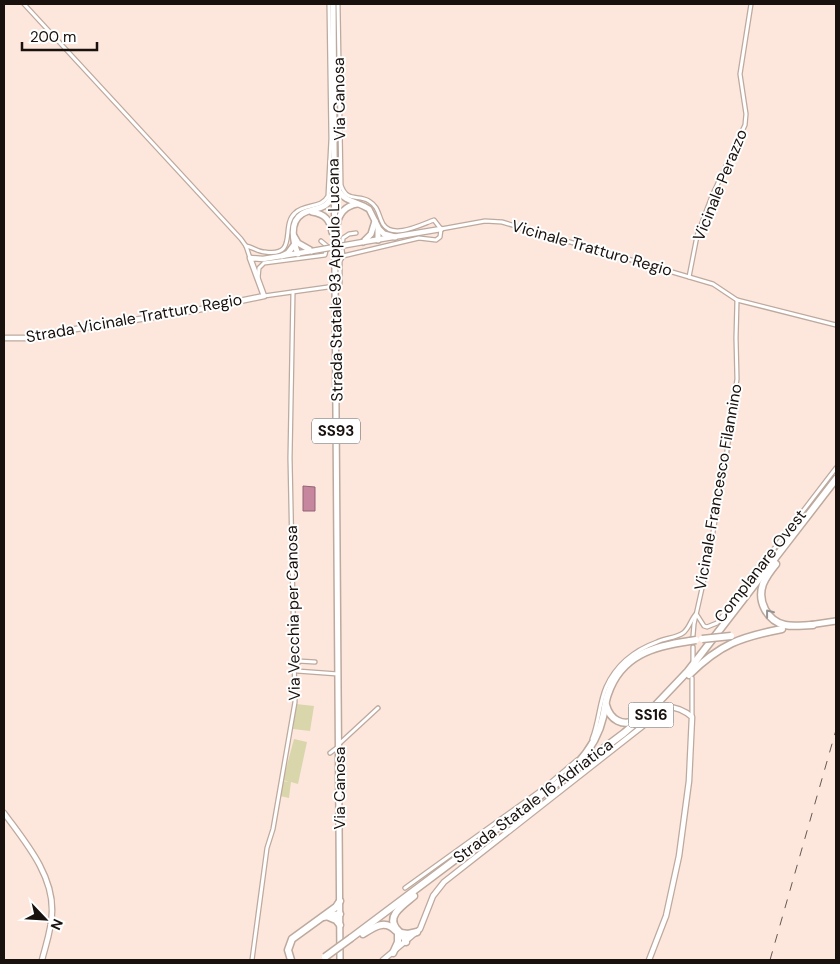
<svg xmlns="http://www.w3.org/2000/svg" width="840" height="964" viewBox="0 0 840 964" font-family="'DM Sans',sans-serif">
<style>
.green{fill:#dad6ac}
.water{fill:#c6869d;stroke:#926372}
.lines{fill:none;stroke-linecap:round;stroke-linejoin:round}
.street-casing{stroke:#bda99e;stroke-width:5.5}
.secondary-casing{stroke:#bda99e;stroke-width:7}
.primary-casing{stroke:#bda99e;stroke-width:8}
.highway-casing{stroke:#bda99e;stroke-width:9}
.street{stroke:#fff;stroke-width:3}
.secondary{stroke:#fff;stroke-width:4.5}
.primary{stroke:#fff;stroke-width:5}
.highway{stroke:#fff;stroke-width:6}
.rail{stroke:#645852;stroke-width:1;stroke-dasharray:9 9;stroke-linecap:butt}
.secondary-bridge-casing{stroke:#bda99e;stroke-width:7;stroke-linecap:butt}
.highway-bridge-casing{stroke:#bda99e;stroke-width:9;stroke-linecap:butt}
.secondary-bridge{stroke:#fff;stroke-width:4.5}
.highway-bridge{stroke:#fff;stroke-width:6}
.oneway{stroke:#979492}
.labels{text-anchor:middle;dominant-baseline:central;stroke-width:4;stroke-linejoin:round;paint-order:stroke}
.shield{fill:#fff;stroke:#5d5856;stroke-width:1}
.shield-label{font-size:15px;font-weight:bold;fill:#18110d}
.street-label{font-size:16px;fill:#18110d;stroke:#fff}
</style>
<rect width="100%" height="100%" fill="#fde7dc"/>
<!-- green -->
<g class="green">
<path d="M296 704 314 706 310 731 293 729Z"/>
<path d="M294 739 307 742 298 784 291 782 289 798 280 796 283 781 289 782 283 780Z"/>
</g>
<!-- water -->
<path class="water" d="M303 486 315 487V511H303Z"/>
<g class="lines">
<defs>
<g id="street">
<path d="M24 4 241 239 246 246 250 258"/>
<path d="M338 4 341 185C347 203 358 194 369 201 379 207 378 215 383 224 393 240 422 224 434 220L441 229"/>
<path d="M441 229 485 221 502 222 713 284 737 300 836 325"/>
<path d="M246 246C253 247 258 252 265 252 299 257 280 226 295 213 306 203 321 209 328 196L331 139 329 4"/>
<path d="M343 256 342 249 343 238 349 234 356 233"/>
<path d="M689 277 697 236 712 196 745 125 746 114 740 74 751 4"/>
<path d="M258 278 259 268 264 263 325 255 327 246 321 241"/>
<path d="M340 283V261L343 256 419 238 436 240 440 237 441 229"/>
<path d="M264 296 328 287"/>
<path d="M697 615 704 626 707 627 717 623 836 468"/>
<path d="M693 636 694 624 707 566 725 465 737 379 736 338 737 300"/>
<path d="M693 661V647"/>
<path d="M315 662 298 661 297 671 338 674"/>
<path d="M692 717V678"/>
<path d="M592 739C599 722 599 703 606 687 616 665 635 650 657 642 665 638 676 638 683 633 689 629 691 619 696 614"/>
<path d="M339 744 378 708"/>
<path d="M330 753 338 747"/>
<path d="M405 888 544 788 577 760"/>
<path d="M252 960 267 848 273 829 295 702 290 458 293 292"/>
</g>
<g id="secondary">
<path d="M363 242 441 229"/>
<path d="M4 338H30L63 331 192 311 264 296 250 258 263 259 312 251"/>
<path d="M4 813C25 842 53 874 52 911 52 928 46 944 42 960"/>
<path d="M383 960 420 929 433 896 444 882 667 707C677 707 685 711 692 717L689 781 679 856 666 916 649 960"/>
</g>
<g id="primary">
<path d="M333 4 340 960"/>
<path d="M335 184C344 204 353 199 369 209L378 227V240"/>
<path d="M312 212C325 214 330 220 332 232"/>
<path d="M337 225C339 213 345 206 357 204"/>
<path d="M378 228 384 234 395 237"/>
<path d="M294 236 298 243 312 251"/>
<path d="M363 242 371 234 375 221"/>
<path d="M298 254C293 242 289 222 302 214 313 207 329 211 332 194"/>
<path d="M282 256 288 253 294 245"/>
<path d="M809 625 836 621"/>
</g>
<g id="highway">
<path d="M776 564C771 570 766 577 763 584 757 601 767 621 785 625 794 627 804 625 813 625"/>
<path d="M689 675C720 644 741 637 782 629"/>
<path d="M606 705C610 720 623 727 636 720"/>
<path d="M577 764C589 751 599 735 603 717 605 710 605 702 608 694 621 655 654 646 690 641"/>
<path d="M323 917 340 914"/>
<path d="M329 917 336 920 340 925"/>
<path d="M401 933 408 934 417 932"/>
<path d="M363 934C374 927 385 919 396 931"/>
<path d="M351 938 624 733 651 710 688 671 836 479"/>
<path d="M406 942C404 936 400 933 396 928 386 915 405 904 414 896"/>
<path d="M393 953 398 942V934"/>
<path d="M291 960 288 950 292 939 336 907 340 901"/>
</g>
</defs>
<!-- street casing -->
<use href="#street" class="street-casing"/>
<!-- secondary casing -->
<use href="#secondary" class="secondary-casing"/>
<!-- primary casing -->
<use href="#primary" class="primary-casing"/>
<!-- highway casing -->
<use href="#highway" class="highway-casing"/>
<!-- street -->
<use href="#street" class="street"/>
<!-- secondary -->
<use href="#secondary" class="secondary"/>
<!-- primary -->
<use href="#primary" class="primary"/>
<!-- highway -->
<use href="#highway" class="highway"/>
<!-- rail -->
<path class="rail" d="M770 960 836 730"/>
<defs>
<path id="secondary-bridge" d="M312 251 363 242"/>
<g id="highway-bridge">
<path d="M702 639 731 636"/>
<path d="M690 641 696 640"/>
<path d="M325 957 351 938"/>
</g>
</defs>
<!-- secondary-bridge casing -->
<use href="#secondary-bridge" class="secondary-bridge-casing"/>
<!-- highway-bridge casing -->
<use href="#highway-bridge" class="highway-bridge-casing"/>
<!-- secondary-bridge -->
<use href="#secondary-bridge" class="secondary-bridge"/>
<!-- highway-bridge -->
<use href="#highway-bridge" class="highway-bridge"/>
</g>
<!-- one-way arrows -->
<defs><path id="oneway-chevron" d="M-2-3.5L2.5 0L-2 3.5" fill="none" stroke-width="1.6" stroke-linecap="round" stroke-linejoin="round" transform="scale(1.25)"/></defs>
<use class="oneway" href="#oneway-chevron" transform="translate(769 613) rotate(-128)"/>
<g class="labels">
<!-- shield labels -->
<g class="shield">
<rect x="312" y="418.5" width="48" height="25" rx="4"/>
<rect x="628.5" y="702.5" width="45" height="25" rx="4"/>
</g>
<g class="shield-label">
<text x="336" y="431">SS93</text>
<text x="651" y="715">SS16</text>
</g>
<!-- street labels -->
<g class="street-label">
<text transform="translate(339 99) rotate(-91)">Via Canosa</text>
<text transform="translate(720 185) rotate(-68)">Vicinale Perazzo</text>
<text transform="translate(592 248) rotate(16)">Vicinale Tratturo Regio</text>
<text transform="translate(335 280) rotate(-91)">Strada Statale 93 Appulo Lucana</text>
<text transform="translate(134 318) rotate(-10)">Strada Vicinale Tratturo Regio</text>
<text transform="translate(718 487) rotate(-80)">Vicinale Francesco Filannino</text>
<text transform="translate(760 566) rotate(-52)">Complanare Ovest</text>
<text transform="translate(293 613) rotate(-91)">Via Vecchia per Canosa</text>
<text transform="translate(339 788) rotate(-90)">Via Canosa</text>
<text transform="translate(533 801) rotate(-37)">Strada Statale 16 Adriatica</text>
</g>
</g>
<!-- border -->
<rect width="840" height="964" fill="none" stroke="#18110d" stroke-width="10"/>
<!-- north arrow -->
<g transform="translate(45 919) rotate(115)" stroke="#ffffff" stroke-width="4" paint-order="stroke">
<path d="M0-4L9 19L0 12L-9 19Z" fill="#18110d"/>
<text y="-8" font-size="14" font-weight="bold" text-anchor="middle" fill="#18110d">N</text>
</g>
<!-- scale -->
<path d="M22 42v8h75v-8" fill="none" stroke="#18110d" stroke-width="2.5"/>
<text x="30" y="42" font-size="15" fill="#18110d" stroke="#ffffff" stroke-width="4" paint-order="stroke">200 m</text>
</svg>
